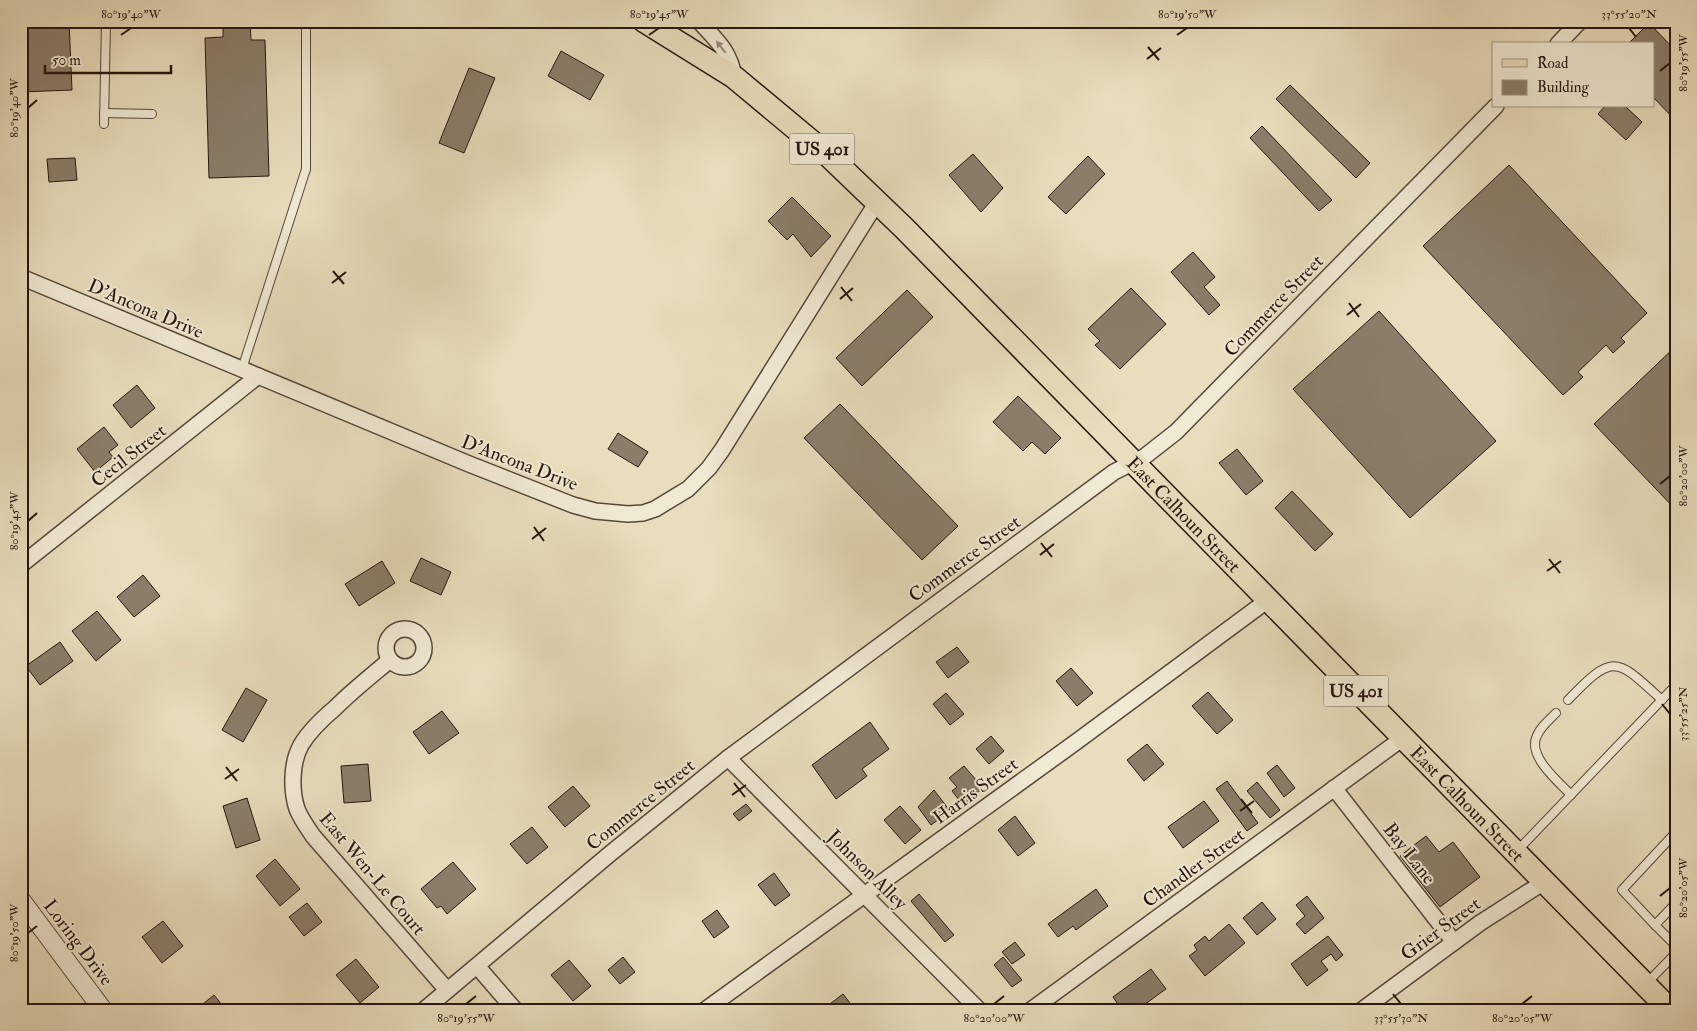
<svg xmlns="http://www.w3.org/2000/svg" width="1697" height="1031" viewBox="0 0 1697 1031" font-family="'IM FELL Double Pica',serif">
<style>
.building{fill:#8a7e6a;stroke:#251711}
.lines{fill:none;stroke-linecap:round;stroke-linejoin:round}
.service-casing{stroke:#56483c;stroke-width:10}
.minor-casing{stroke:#56483c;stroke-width:18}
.tertiary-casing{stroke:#56483c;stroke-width:20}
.primary-casing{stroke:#251711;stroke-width:25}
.service{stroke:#f0e9d3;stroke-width:8}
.minor{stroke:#f0e9d3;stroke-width:15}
.tertiary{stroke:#f0e9d3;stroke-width:18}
.primary{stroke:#e8ddbc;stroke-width:22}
.oneway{fill:#958a7c}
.ticks{fill:none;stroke:#251711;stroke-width:2}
.labels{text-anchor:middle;stroke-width:4;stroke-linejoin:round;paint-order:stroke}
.shield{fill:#f0e9d3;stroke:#62564b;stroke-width:1}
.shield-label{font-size:18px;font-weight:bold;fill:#251711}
.street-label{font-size:19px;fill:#251711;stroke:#f0e9d3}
.neatline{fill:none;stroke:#251711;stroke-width:2}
.ticks-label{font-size:12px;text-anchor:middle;fill:#251711}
</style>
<rect width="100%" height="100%" fill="#e8ddbc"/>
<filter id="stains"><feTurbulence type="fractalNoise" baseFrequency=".004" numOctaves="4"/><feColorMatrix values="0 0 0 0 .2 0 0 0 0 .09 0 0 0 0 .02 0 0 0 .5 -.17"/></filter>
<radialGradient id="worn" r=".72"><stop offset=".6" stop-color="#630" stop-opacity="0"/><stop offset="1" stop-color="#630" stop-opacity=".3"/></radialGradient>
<g class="building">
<polygon points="21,21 69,21 72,90 21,92"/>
<polygon points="223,21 250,21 251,40 265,40 269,176 209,178 205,38 223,37"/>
<polygon points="1649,23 1676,51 1676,121 1653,97 1653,44 1628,44"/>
<polygon points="561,51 604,75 590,100 548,76"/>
<polygon points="469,68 495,78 464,153 439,143"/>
<polygon points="1290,85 1370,163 1356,178 1276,99"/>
<polygon points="1605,106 1625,106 1642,122 1626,140 1598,114"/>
<polygon points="1262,126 1332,200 1319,211 1250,138"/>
<polygon points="973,154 1003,188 981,212 949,175"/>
<polygon points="1088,156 1105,174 1066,214 1048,197"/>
<polygon points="75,158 77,180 49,182 47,159"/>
<polygon points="1509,165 1647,313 1621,338 1625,342 1613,353 1606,345 1578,372 1583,377 1563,395 1423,246"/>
<polygon points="792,197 831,236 811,257 793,234 787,240 768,221"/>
<polygon points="1193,252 1215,277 1204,287 1220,305 1209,315 1171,272"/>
<polygon points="1131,288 1166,324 1120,369 1095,345 1100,341 1088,329"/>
<polygon points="907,290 933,317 862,386 836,358"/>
<polygon points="1379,311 1496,441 1410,518 1293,389"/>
<polygon points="1676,346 1676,509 1675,509 1594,424"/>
<polygon points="137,385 155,408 131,428 113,405"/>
<polygon points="1018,396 1061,438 1045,454 1032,442 1023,451 993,422"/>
<polygon points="840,404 958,526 922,560 804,438"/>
<polygon points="104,427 118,445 109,452 113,457 95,472 77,449"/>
<polygon points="618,433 648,452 638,467 608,449"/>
<polygon points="1237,449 1263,481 1246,495 1219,463"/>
<polygon points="1292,491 1333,534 1315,551 1275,508"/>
<polygon points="421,558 451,572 441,595 410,581"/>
<polygon points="382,561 395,583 359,606 345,584"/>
<polygon points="143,575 160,596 134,617 117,597"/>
<polygon points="97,611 121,640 96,661 72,631"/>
<polygon points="60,642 73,661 40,685 26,666"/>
<polygon points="957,647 969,662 948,678 936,662"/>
<polygon points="1071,668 1093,693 1077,706 1056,681"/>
<polygon points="246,688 267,700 243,742 222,730"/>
<polygon points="1208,692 1233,720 1217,734 1192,706"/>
<polygon points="946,693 964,714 950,725 933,704"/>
<polygon points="442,711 459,733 429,754 413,732"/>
<polygon points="870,722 889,749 862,769 867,776 836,799 812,765"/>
<polygon points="991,736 1004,751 989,764 976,749"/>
<polygon points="1147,744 1164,764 1144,781 1127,760"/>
<polygon points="368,764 371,801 344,803 341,766"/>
<polygon points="1277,765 1295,788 1284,797 1267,773"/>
<polygon points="964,766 983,788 963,805 952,791 957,787 949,778"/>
<polygon points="1227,781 1258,823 1247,831 1216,789"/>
<polygon points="1257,782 1280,810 1270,818 1247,791"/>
<polygon points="573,786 590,806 565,827 548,807"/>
<polygon points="934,790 950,811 931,825 918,807"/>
<polygon points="247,798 260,840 236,848 223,806"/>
<polygon points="1204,801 1219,821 1183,848 1168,827"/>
<polygon points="746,804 752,811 739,821 733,814"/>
<polygon points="900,806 921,830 905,844 884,820"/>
<polygon points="1015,816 1035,843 1018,856 998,830"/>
<polygon points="532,827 548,847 527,864 510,844"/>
<polygon points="1426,836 1439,852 1453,842 1480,877 1440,907 1400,856"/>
<polygon points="275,859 300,889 280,906 256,876"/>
<polygon points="453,862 476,889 447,914 441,906 437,908 421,889"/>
<polygon points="774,873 790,895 775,906 758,885"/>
<polygon points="1096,889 1108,906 1076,930 1073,926 1058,937 1048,924"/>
<polygon points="919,894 954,935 945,942 911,901"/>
<polygon points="1307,896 1324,918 1305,934 1296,924 1305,916 1296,905"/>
<polygon points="1262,902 1276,919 1257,935 1243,918"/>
<polygon points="307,903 322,922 304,936 289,917"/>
<polygon points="717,910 729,927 714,938 702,921"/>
<polygon points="163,921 183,946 162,963 142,937"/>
<polygon points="1229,924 1245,943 1205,976 1189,956 1197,950 1194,945 1205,936 1209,941"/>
<polygon points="1328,936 1343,955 1336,961 1331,954 1321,961 1328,970 1307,986 1291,964"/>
<polygon points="1015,942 1025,955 1012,964 1002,952"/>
<polygon points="623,957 635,972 620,984 608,970"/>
<polygon points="1003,957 1022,980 1012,987 994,965"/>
<polygon points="356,959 379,987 360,1003 336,975"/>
<polygon points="569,960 591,986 573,1001 551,975"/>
<polygon points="1151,969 1166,989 1137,1010 1122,1010 1113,997"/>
<polygon points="843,994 850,1003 840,1010 822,1010"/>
<polygon points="214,995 226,1010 200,1010 198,1008"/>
<polygon points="21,997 32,1010 21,1010"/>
<polygon points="1241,1003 1245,1010 1232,1010"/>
</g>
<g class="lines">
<g class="service-casing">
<g id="service">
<polyline points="104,113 152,114"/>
<polyline points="104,124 106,21"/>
<polyline points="242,369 306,169 306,21"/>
<path d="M1568,700c46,-48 48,-42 94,0"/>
<path d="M1556,713c-7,7 -17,15 -20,25 -7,20 23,44 35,57"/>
<polyline points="1517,851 1676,685"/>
<polyline points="1676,903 1655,925 1676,946"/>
<polyline points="1655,925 1622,890 1676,832"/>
<polyline points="1646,984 1676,953"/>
</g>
</g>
<g class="minor-casing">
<g id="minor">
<path d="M699,21c17,19 31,30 35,56"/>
<polyline points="1558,44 1580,21"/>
<polyline points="21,277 469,464 573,505 595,511 628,514 643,513 655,509 688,489 709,468 722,450 877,202"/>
<polyline points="21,565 258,376"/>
<circle cx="405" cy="648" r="19"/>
<path d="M390,660c-19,16 -38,31 -55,48 -13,11 -25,22 -34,37 -10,18 -10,46 -4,64 4,10 10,18 16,27l134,154"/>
<polyline points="728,758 979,1010"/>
<polyline points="1334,788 1454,942"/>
<polyline points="477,966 515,1010"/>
<polyline points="424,1010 611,853 728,758 1114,472 1144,457 1176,432 1496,106"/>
<polyline points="705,1010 1076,742 1268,600"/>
<polyline points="1031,1010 1403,738"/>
<polyline points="1362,1010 1480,923 1544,882"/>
</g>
</g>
<g class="tertiary-casing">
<polyline id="tertiary" points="21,900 103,1010"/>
</g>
<g class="primary-casing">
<g id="primary">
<path id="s1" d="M644,21l90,56 96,80 74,71 766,782"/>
</g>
</g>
<use href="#service" class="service"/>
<use href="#minor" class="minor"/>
<use href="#tertiary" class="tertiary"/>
<use href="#primary" class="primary"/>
</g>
<defs><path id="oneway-solid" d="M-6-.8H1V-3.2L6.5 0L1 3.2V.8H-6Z" transform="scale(1.25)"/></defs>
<use class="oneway" href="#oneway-solid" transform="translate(721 47) rotate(-128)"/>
<path class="ticks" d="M1629,28l7,9M121,35l10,-7M649,35l10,-7M1177,35l10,-7M1148,47l11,13M1147,59l14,-11M1660,71l10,-8M28,108l9,-8M333,271l11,13M332,283l14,-11M841,287l11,14M840,299l13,-11M1349,303l10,14M1347,315l14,-11M1660,484l10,-8M28,521l9,-8M534,527l10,14M532,539l14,-11M1041,543l11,14M1040,555l14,-11M1549,559l11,14M1547,571l14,-10M1662,704l8,10M226,767l11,14M225,779l14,-10M734,783l11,14M732,795l14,-10M1241,799l11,14M1240,811l14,-10M1660,896l10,-8M28,933l9,-7M1393,994l8,10M466,1004l10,-8M994,1004l10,-8M1522,1004l10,-8"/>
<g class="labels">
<g class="shield">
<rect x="789.5" y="133.5" width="65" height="31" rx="4"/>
<rect x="1323.5" y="675.5" width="65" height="31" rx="4"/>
</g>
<g class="shield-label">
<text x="822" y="155">US 401</text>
<text x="1356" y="697">US 401</text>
</g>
<g class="street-label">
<text transform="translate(1273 305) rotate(-46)" y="7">Commerce Street</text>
<text transform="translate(146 308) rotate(23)" y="7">D'Ancona Drive</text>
<text transform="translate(128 455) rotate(-38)" y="7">Cecil Street</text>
<text transform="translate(520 462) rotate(21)" y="7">D'Ancona Drive</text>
<text dy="7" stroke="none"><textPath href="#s1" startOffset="734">East Calhoun Street</textPath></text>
<text transform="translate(964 558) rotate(-36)" y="7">Commerce Street</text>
<text transform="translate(975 790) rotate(-36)" y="7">Harris Street</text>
<text dy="7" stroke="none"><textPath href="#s1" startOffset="1139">East Calhoun Street</textPath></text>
<text transform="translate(640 804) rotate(-39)" y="7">Commerce Street</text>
<text transform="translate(1410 853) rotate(52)" y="7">Bay Lane</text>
<text transform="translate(1193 867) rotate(-36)" y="7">Chandler Street</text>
<text transform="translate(868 869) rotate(45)" y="7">Johnson Alley</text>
<text transform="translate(373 873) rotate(50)" y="7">East Wen-Le Court</text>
<text transform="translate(1440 928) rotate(-36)" y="7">Grier Street</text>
<text transform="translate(79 942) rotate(53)" y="7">Loring Drive</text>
</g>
</g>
<rect width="1697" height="1031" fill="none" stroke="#e8ddbc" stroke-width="55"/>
<rect x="1492" y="42" width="162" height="65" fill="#f0e9d3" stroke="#9f9585"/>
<rect x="1502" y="59" width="25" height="8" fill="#e8ddbc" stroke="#9f9585"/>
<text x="1537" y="68" font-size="15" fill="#251711">Road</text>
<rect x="1502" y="80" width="25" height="15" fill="#8a7e6a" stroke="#9f9585"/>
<text x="1537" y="92" font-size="15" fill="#251711">Building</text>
<path d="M45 65v8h126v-8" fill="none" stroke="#251711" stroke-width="2.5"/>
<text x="52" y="65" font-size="15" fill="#251711" stroke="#f0e9d3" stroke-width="4" paint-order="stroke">50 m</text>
<rect x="28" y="28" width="1642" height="976" class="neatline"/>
<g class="ticks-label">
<text x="131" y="18">80°19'40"W</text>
<text x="659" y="18">80°19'45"W</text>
<text x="1187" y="18">80°19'50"W</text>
<text x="1629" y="18">33°55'20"N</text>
<text transform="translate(1683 63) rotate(-90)" y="4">80°19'55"W</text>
<text transform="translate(14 108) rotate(-90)" y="4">80°19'40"W</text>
<text transform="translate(1683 476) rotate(-90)" y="4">80°20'00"W</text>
<text transform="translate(14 521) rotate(-90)" y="4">80°19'45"W</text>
<text transform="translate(1683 714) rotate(-90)" y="4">33°55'25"N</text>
<text transform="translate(1683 888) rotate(-90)" y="4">80°20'05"W</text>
<text transform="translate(14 933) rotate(-90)" y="4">80°19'50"W</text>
<text x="466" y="1022">80°19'55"W</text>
<text x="994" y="1022">80°20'00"W</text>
<text x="1401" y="1022">33°55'30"N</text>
<text x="1522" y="1022">80°20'05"W</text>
</g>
<rect width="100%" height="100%" filter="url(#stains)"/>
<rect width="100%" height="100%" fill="url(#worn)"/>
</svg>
